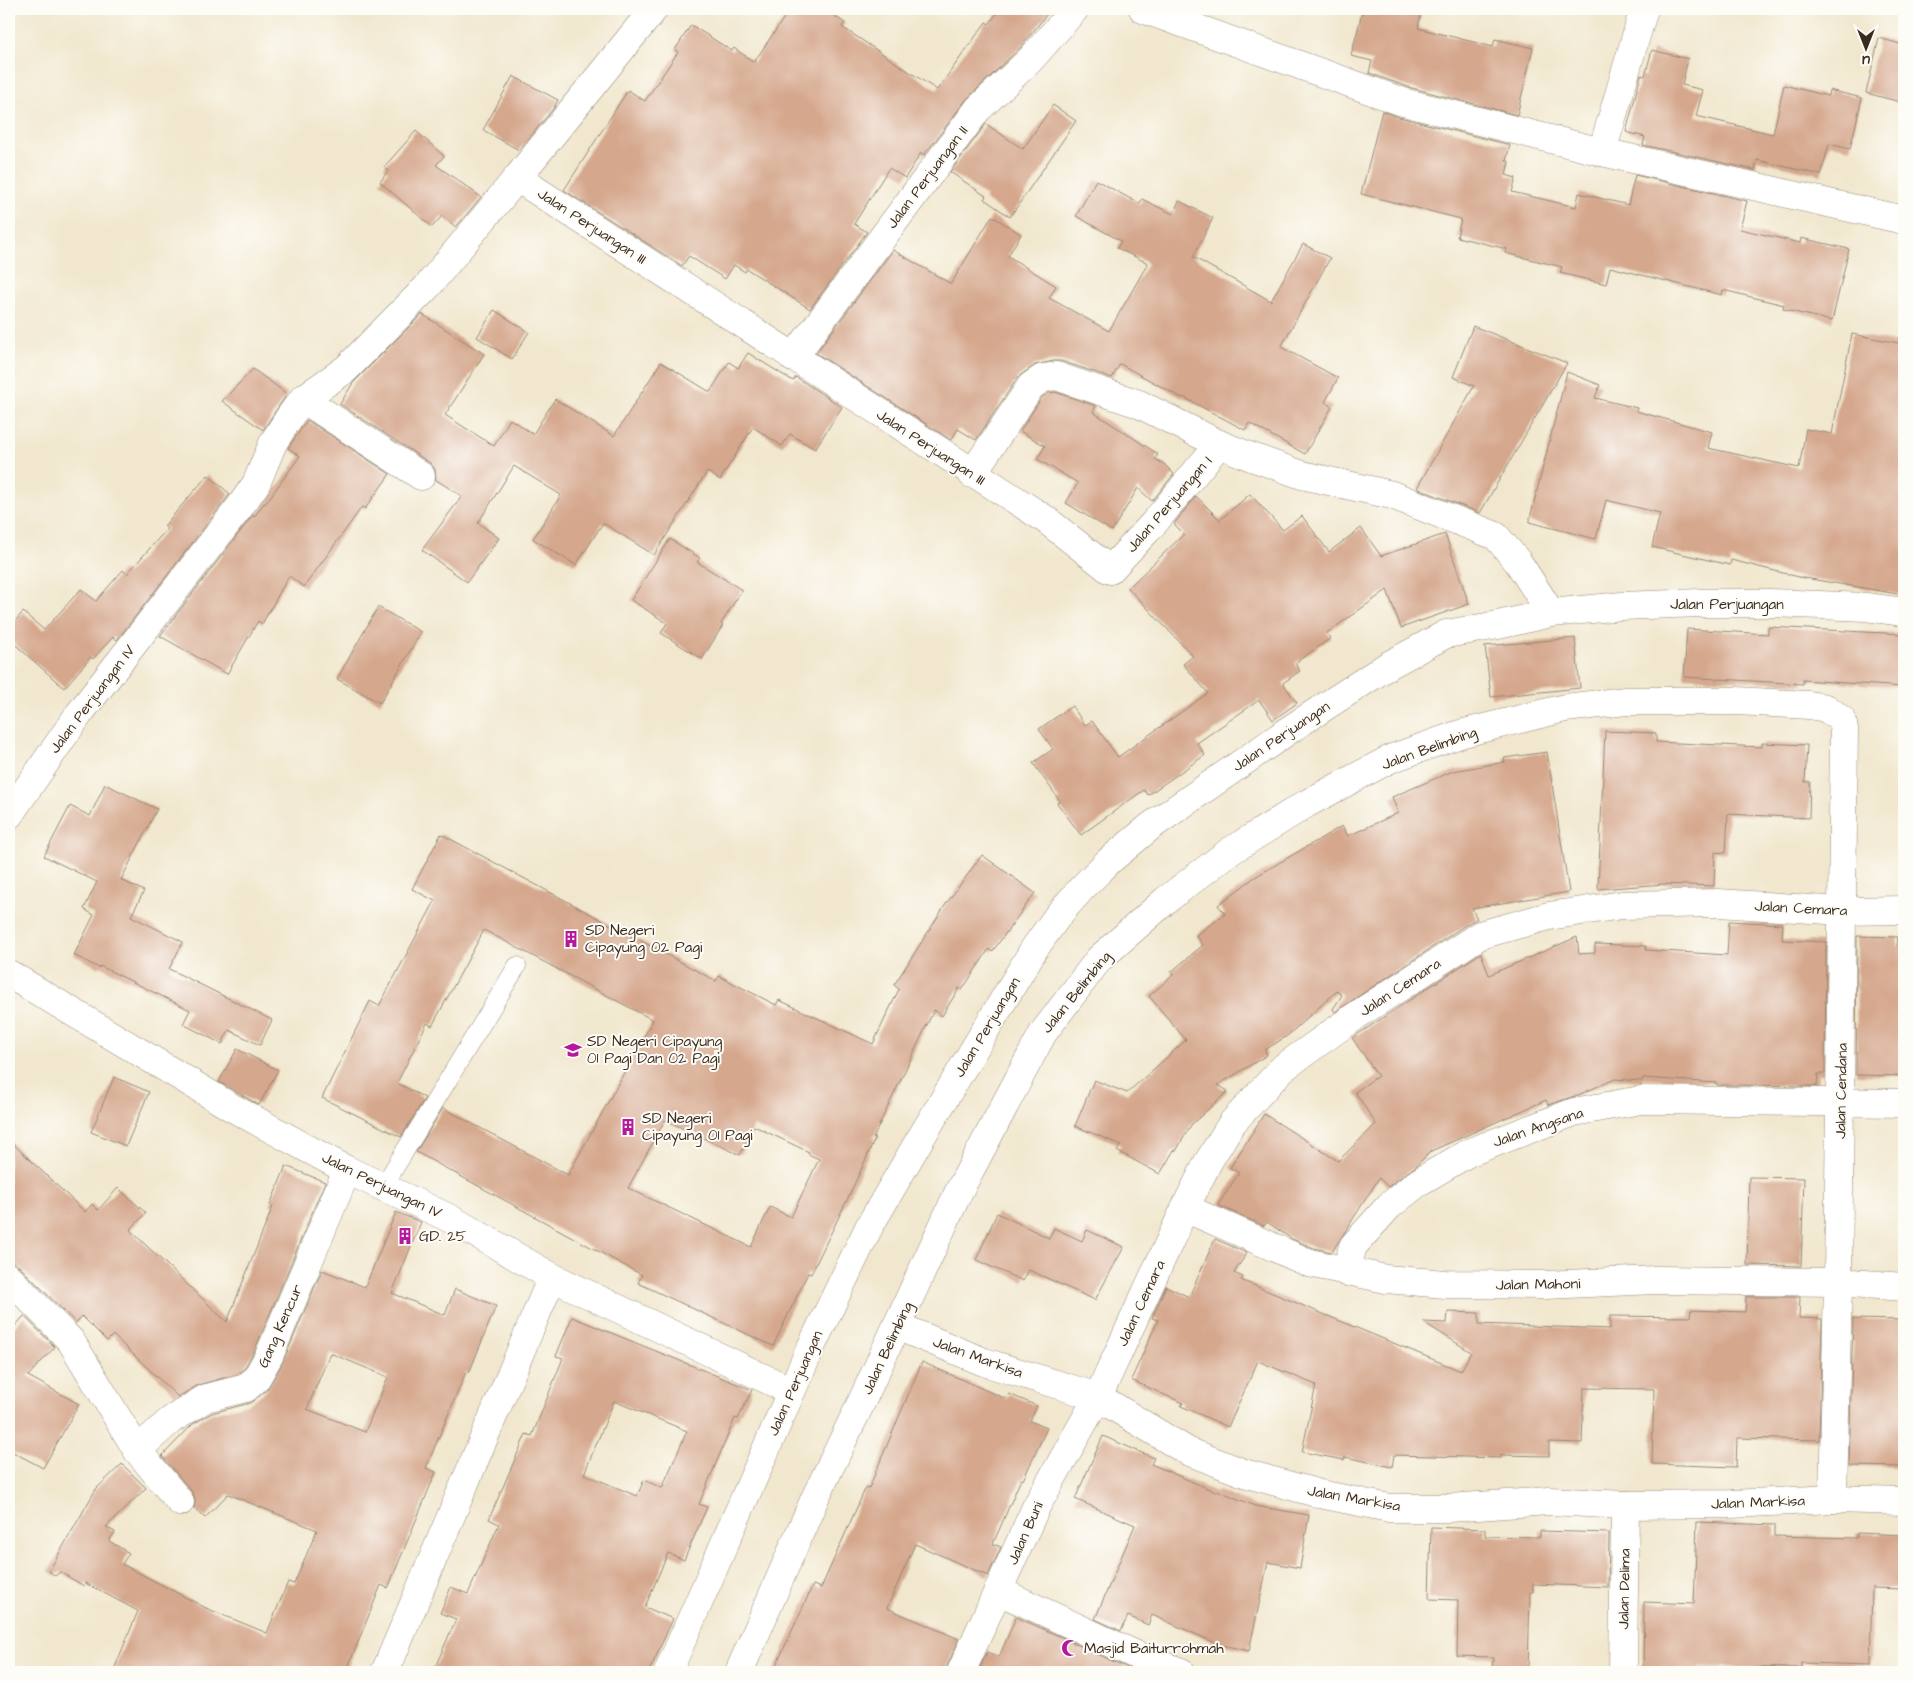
<svg xmlns="http://www.w3.org/2000/svg" width="1913" height="1681" viewBox="0 0 1913 1681" font-family="'Architects Daughter',sans-serif">
<style>
.building{fill:#d5a78d;fill-rule:evenodd}
.lines{fill:none;stroke-linecap:round;stroke-linejoin:round}
.lane-casing{stroke:#968876;stroke-width:19}
.street-casing{stroke:#968876;stroke-width:29}
.lane{stroke:#fff;stroke-width:18}
.street{stroke:#fff;stroke-width:28}
.labels{text-anchor:middle;stroke-width:4;stroke-linejoin:round;paint-order:stroke}
.street-label{font-size:15px;fill:#3b2a1e;stroke:#fdfcf7}
.poi-label{font-size:15px;fill:#3b2a1e;stroke:#fdfcf7;text-anchor:start}
</style>
<rect width="100%" height="100%" fill="#fdfcf7"/>
<filter id="ink" filterUnits="userSpaceOnUse"><feTurbulence type="fractalNoise" baseFrequency=".02" numOctaves="2"/><feDisplacementMap in="SourceGraphic" scale="10" xChannelSelector="R" yChannelSelector="G"/><feConvolveMatrix kernelMatrix="1 2 1 2 8 2 1 2 1" color-interpolation-filters="sRGB"/></filter>
<filter id="wash" filterUnits="userSpaceOnUse"><feTurbulence type="fractalNoise" baseFrequency=".0096" numOctaves="4" result="noise"/><feDisplacementMap in="SourceGraphic" scale="20" xChannelSelector="R" yChannelSelector="G"/><feGaussianBlur stdDeviation="1.12" result="paint"/><feColorMatrix in="noise" values="0 0 0 0 0 0 0 0 0 0 0 0 0 0 0 0 0 1.4 0 .05"/><feComposite in="paint" operator="in"/></filter>
<g filter="url(#wash)">
<rect width="100%" height="100%" fill="#f1e7ce"/>
<g id="blocks">
<g class="building">
<polygon points="790,9 824,9 845,23 842,27 937,90 986,22 989,24 1000,9 1051,9 1020,48 966,100 924,155 921,153 905,178 889,168 854,224 867,232 810,309 747,269 745,272 734,265 725,279 689,256 682,266 564,190 628,90 645,101 678,52 675,50 691,25 732,51 734,48 754,62"/>
<polygon points="1363,9 1422,9 1418,28 1493,47 1495,39 1533,48 1517,115 1408,87 1369,73 1372,61 1351,56"/>
<polygon points="1879,38 1904,45 1904,103 1866,93"/>
<polygon points="1652,50 1688,59 1682,85 1703,90 1696,116 1773,134 1784,85 1828,96 1829,90 1862,98 1850,149 1829,144 1821,175 1757,160 1755,170 1643,145 1645,137 1626,132 1641,75 1645,76"/>
<polygon points="513,76 558,100 553,109 519,150 483,130"/>
<polygon points="1053,105 1076,121 1010,217 984,199 986,196 950,172 986,124 1023,149"/>
<polygon points="1382,111 1399,117 1510,145 1506,161 1509,161 1506,175 1516,178 1512,192 1576,207 1579,193 1628,205 1635,175 1747,201 1740,229 1800,243 1801,238 1849,249 1832,321 1783,309 1784,305 1723,290 1722,295 1610,267 1606,284 1560,273 1562,267 1505,253 1507,249 1457,237 1461,219 1361,194"/>
<polygon points="416,131 444,156 436,165 481,197 456,227 442,216 432,227 380,182 388,171 384,167"/>
<polygon points="1096,180 1140,204 1142,199 1173,214 1179,201 1213,218 1193,257 1271,301 1303,244 1330,258 1281,347 1338,378 1325,402 1332,407 1305,454 1249,423 1245,430 1183,397 1182,398 1120,364 1112,378 1061,361 1054,361 1035,365 1018,377 976,440 958,429 951,440 816,353 893,250 951,284 992,216 1021,234 1008,256 1056,286 1049,298 1109,331 1148,263 1117,248 1121,241 1076,216"/>
<polygon points="494,310 529,332 512,359 477,337"/>
<polygon points="422,314 484,354 445,415 494,446 510,419 533,434 555,399 614,436 661,362 710,392 729,362 738,368 748,353 793,381 796,377 842,407 815,449 790,434 782,446 753,427 720,480 707,472 654,555 603,523 576,565 533,539 561,495 514,466 478,523 499,538 467,582 422,550 462,496 436,480 435,469 430,463 340,404 353,383"/>
<polygon points="1473,326 1567,363 1480,513 1417,488 1474,386 1453,377"/>
<polygon points="1852,334 1904,344 1904,595 1799,577 1731,560 1730,565 1652,547 1660,513 1606,500 1596,539 1529,522 1567,372 1600,385 1595,398 1637,408 1636,411 1712,432 1708,448 1799,468 1806,429 1832,434"/>
<polygon points="253,369 287,394 263,430 222,401"/>
<polygon points="1055,392 1096,406 1093,412 1158,454 1155,459 1164,464 1174,474 1152,501 1138,488 1112,531 1066,503 1078,483 1037,459 1045,446 1020,431 1042,397 1049,393"/>
<polygon points="307,420 390,474 365,509 362,507 304,587 289,576 262,624 258,621 227,674 160,636 253,515 254,517 264,503 265,504 300,456 288,448"/>
<polygon points="208,475 230,494 117,640 113,637 93,659 91,657 64,688 9,639 9,628 23,612 44,630 81,589 96,601 123,570 127,574 167,529 164,526"/>
<polygon points="1250,494 1283,530 1302,516 1329,552 1361,528 1381,556 1445,534 1469,604 1401,628 1387,590 1327,633 1331,638 1295,663 1300,671 1283,683 1297,703 1273,720 1259,700 1197,743 1205,755 1148,795 1144,790 1081,835 1057,803 1060,801 1033,763 1053,749 1039,729 1072,706 1085,725 1092,721 1118,757 1208,693 1183,664 1193,656 1128,588 1184,534 1174,524 1196,496 1220,520"/>
<polygon points="670,539 700,558 697,562 742,590 721,624 723,625 702,659 661,633 667,623 631,600"/>
<polygon points="378,607 421,632 380,703 337,679"/>
<polygon points="1768,627 1904,634 1904,687 1803,680 1803,684 1684,677 1687,629 1768,634"/>
<polygon points="1575,638 1580,688 1491,697 1485,646"/>
<polygon points="1605,731 1656,733 1656,742 1762,747 1762,743 1807,745 1805,782 1810,782 1809,818 1728,814 1726,853 1715,852 1714,886 1664,884 1598,889"/>
<polygon points="1547,752 1569,892 1472,908 1477,919 1470,922 1335,1012 1333,1009 1342,995 1337,991 1287,1036 1265,1050 1267,1055 1218,1085 1228,1091 1191,1125 1176,1151 1174,1150 1160,1174 1117,1151 1121,1145 1075,1126 1094,1080 1127,1093 1186,1040 1149,996 1173,975 1171,972 1203,945 1196,935 1225,914 1218,905 1255,877 1342,826 1348,836 1398,813 1392,797 1453,771 1505,762 1504,758"/>
<polygon points="105,784 157,809 121,880 144,891 131,916 183,942 169,969 272,1020 260,1045 229,1030 222,1044 183,1024 190,1010 100,966 99,968 74,955 94,915 84,909 97,882 44,856 70,806 90,816"/>
<path d="M441,834l275,147 3,-5 57,29 3,-5 94,44 26,-55 -5,-4 52,-81 36,-49 53,38 -43,59 -3,-3 -27,41 -3,-2 -17,28 -8,-6 -61,128 2,1 -26,57 -38,78 -3,-1 -35,73 -135,-63 4,-8 -226,-123 27,-44 125,67 85,-155 -169,-90 -52,96 -5,-3 -30,60 28,15 -24,39 -79,-39 48,-97 9,5 56,-105 -23,-12zM665,1120l75,35 14,-29 55,26 -1,2 11,5 -28,58 -21,-10 -19,40 -123,-59z"/>
<polygon points="1729,921 1783,924 1782,940 1826,942 1825,1074 1818,1074 1817,1086 1721,1085 1717,1085 1717,1083 1643,1078 1642,1081 1615,1079 1578,1095 1548,1105 1546,1100 1431,1151 1417,1165 1388,1187 1379,1178 1332,1252 1314,1248 1292,1239 1267,1222 1264,1226 1218,1205 1239,1173 1230,1168 1264,1114 1338,1161 1376,1124 1355,1092 1378,1076 1352,1038 1481,953 1489,975 1577,937 1579,954 1595,953 1595,944 1646,946 1646,950 1727,955"/>
<polygon points="1857,936 1898,937 1897,946 1904,946 1904,1076 1856,1075"/>
<polygon points="237,1049 278,1070 259,1105 219,1082"/>
<polygon points="114,1077 149,1092 126,1146 91,1132"/>
<polygon points="9,1140 85,1212 92,1204 98,1210 118,1188 146,1213 130,1230 227,1322 273,1206 270,1205 286,1166 325,1182 255,1349 244,1369 238,1374 198,1385 178,1397 113,1335 107,1341 82,1316 76,1323 20,1267 9,1259"/>
<polygon points="1749,1177 1804,1178 1801,1266 1747,1265"/>
<path d="M396,1212l25,10 -29,71 53,22 10,-26 41,17 -27,67 -3,-1 -40,96 10,4 -48,116 -7,-3 -35,87h-233l25,-61 -53,-28 -1,3 -24,-14 -5,4 -6,-5 47,-82 26,-25 24,24 -40,39 9,5 -6,9 20,12 -7,11 84,44 61,25 21,-51 6,2 23,-54 -89,-36 -23,24 -11,-10 1,-8 -3,-8 -30,-36 31,-32 19,-11 38,-10 17,-13 16,-28 39,-92 43,17zM330,1353l58,24 -23,55 -58,-23z"/>
<polygon points="997,1213 1049,1238 1054,1228 1082,1241 1087,1230 1124,1247 1095,1300 1029,1270 1023,1281 976,1260"/>
<polygon points="1215,1239 1247,1253 1234,1273 1243,1277 1241,1280 1461,1371 1471,1352 1423,1322 1447,1323 1448,1312 1479,1313 1479,1324 1610,1329 1610,1316 1690,1317 1691,1310 1745,1312 1746,1297 1800,1297 1799,1318 1822,1319 1819,1440 1737,1438 1736,1467 1652,1464 1654,1389 1584,1388 1582,1443 1549,1442 1549,1456 1501,1455 1501,1458 1394,1455 1392,1467 1345,1457 1344,1460 1302,1452 1316,1385 1258,1361 1228,1427 1181,1406 1183,1403 1131,1380 1158,1320 1152,1318 1166,1286 1189,1297"/>
<polygon points="24,1316 55,1347 28,1376 79,1404 43,1468 9,1450 9,1333"/>
<path d="M572,1317l180,73 -14,29 -3,-1 -36,86 8,3 -23,53 -16,-7 -23,54 28,12 -24,53h-216l23,-53 -16,-6 11,-26 17,7 31,-70 -10,-5 37,-85 6,2 31,-78 -7,-2zM614,1401l73,30 -25,57 -18,-8 -7,16 -53,-22z"/>
<polygon points="1853,1319 1904,1320 1904,1467 1849,1466"/>
<polygon points="922,1362 1006,1399 1009,1394 1037,1406 1030,1421 1047,1428 1023,1480 1021,1479 993,1544 1001,1547 988,1576 915,1544 887,1608 959,1639 947,1666 946,1672 773,1672 813,1585 821,1588 866,1487 869,1488"/>
<polygon points="1103,1436 1154,1458 1151,1464 1216,1492 1217,1490 1255,1506 1309,1515 1300,1568 1268,1562 1249,1651 1218,1644 1152,1615 1148,1625 1128,1616 1121,1631 1095,1619 1135,1525 1075,1499"/>
<polygon points="1697,1522 1774,1525 1774,1536 1857,1538 1857,1533 1904,1535 1904,1589 1872,1588 1870,1665 1802,1663 1802,1668 1699,1667 1699,1672 1643,1672 1644,1602 1694,1604"/>
<polygon points="1431,1527 1485,1529 1485,1536 1540,1537 1540,1531 1609,1533 1608,1587 1533,1584 1533,1592 1530,1592 1528,1672 1492,1672 1493,1657 1457,1656 1458,1600 1429,1599"/>
<polygon points="1016,1617 1061,1637 1136,1672 978,1672 987,1652 999,1657"/>
</g>
</g>
</g>
<g filter="url(#ink)">
<use href="#blocks" fill-opacity="0" stroke="#968876" stroke-width="1"/>
<g class="lines">
<g class="lane-casing">
<polyline id="lane" points="383,1187 517,966"/>
</g>
<g class="street-casing">
<g id="street">
<polyline points="1143,9 1403,102 1602,152 1904,220"/>
<polyline points="1602,152 1644,9"/>
<polyline points="517,178 654,9"/>
<polyline points="793,358 978,109 1031,59 1075,9"/>
<polyline points="303,399 421,476"/>
<polyline points="972,474 1031,386 1043,378 1056,376 1139,404 1219,444 1249,456 1302,475 1392,495 1496,536 1518,562 1551,613"/>
<polyline points="9,815 79,714 239,508 256,484 273,443 290,416 303,399 346,369 427,287 517,178 1045,519 1110,570 1154,523 1219,444"/>
<polyline points="9,974 231,1107 347,1170 449,1218 552,1277 791,1391"/>
<polyline points="1185,1208 1309,1263 1386,1279 1445,1284 1545,1285 1656,1280 1838,1282 1904,1287"/>
<polyline points="1346,1272 1353,1246 1389,1206 1419,1182 1468,1153 1574,1112 1641,1100 1904,1103"/>
<polyline points="9,1278 71,1341 137,1450 180,1502"/>
<polyline points="897,1326 984,1362 1098,1397 1187,1451 1244,1473 1320,1494 1389,1508 1449,1508 1549,1501 1625,1505 1731,1504 1833,1499 1904,1501"/>
<polyline points="137,1450 171,1420 206,1398 246,1388 256,1379 269,1356 347,1170"/>
<polyline points="999,1591 1149,1661 1181,1672"/>
<polyline points="385,1672 552,1277"/>
<polyline points="668,1672 811,1347 869,1227 916,1146 1034,949 1059,914 1082,888 1109,861 1151,826 1295,726 1389,665 1446,634 1498,625 1551,613 1622,606 1700,603 1770,603 1866,607 1904,612"/>
<polyline points="739,1672 815,1498 861,1403 958,1193 1043,1033 1099,959 1166,900 1229,852 1306,804 1390,759 1460,734 1565,708 1626,701 1737,701 1809,705 1826,708 1842,720 1844,729 1838,1282 1833,1499"/>
<polyline points="961,1672 1036,1507 1098,1397 1185,1208 1208,1162 1232,1123 1283,1068 1357,1015 1480,935 1549,916 1622,905 1718,903 1843,911 1904,910"/>
<polyline points="1623,1672 1625,1505"/>
</g>
</g>
<use href="#lane" class="lane"/>
<use href="#street" class="street"/>
</g>
</g>
<defs>
<g id="building-bare" transform="scale(1.35)"><path d="M-4-6H4V6H1V3H-1V6H-4ZM-2.5-4.3h1.7v1.8h-1.7ZM.8-4.3h1.7v1.8H.8ZM-2.5-1h1.7V.8h-1.7ZM.8-1h1.7V.8H.8Z" fill="#b5179e" stroke="#fdfcf7" stroke-width="2.5" paint-order="stroke"/></g>
<g id="school-bare" transform="scale(1.35)"><path d="M0-5L7-2L0 1L-7-2ZM-4 1L0 2.5L4 1V4Q0 6-4 4Z" fill="#b5179e" stroke="#fdfcf7" stroke-width="2.5" paint-order="stroke"/></g>
<g id="mosque-bare" transform="scale(1.35)"><path d="M3.5-4.9A6 6 0 1 0 3.5 4.9A5 5 0 1 1 3.5-4.9Z" fill="#b5179e" stroke="#fdfcf7" stroke-width="2.5" paint-order="stroke"/></g>
</defs>
<g fill-rule="evenodd">
<use href="#building-bare" x="571" y="939"/>
<use href="#school-bare" x="573" y="1050"/>
<use href="#building-bare" x="628" y="1127"/>
<use href="#building-bare" x="405" y="1236"/>
<use href="#mosque-bare" x="1070" y="1648"/>
</g>
<g class="labels">
<g class="street-label">
<text transform="translate(927 177) rotate(-53)" y="5">Jalan Perjuangan II</text>
<text transform="translate(592 226) rotate(33)" y="5">Jalan Perjuangan III</text>
<text transform="translate(931 447) rotate(33)" y="5">Jalan Perjuangan III</text>
<text transform="translate(1169 504) rotate(-49)" y="5">Jalan Perjuangan I</text>
<text x="1727" y="609">Jalan Perjuangan</text>
<text transform="translate(92 699) rotate(-53)" y="5">Jalan Perjuangan IV</text>
<text transform="translate(1281 736) rotate(-34)" y="5">Jalan Perjuangan</text>
<text transform="translate(1429 748) rotate(-20)" y="5">Jalan Belimbing</text>
<text transform="translate(1801 908) rotate(3)" y="5">Jalan Cemara</text>
<text transform="translate(1400 987) rotate(-33)" y="5">Jalan Cemara</text>
<text transform="translate(1076 992) rotate(-51)" y="5">Jalan Belimbing</text>
<text transform="translate(987 1027) rotate(-59)" y="5">Jalan Perjuangan</text>
<text transform="translate(1841 1091) rotate(-89)" y="5">Jalan Cendana</text>
<text transform="translate(1538 1127) rotate(-19)" y="5">Jalan Angsana</text>
<text transform="translate(382 1185) rotate(26)" y="5">Jalan Perjuangan IV</text>
<text transform="translate(1538 1284) rotate(-1)" y="5">Jalan Mahoni</text>
<text transform="translate(1141 1303) rotate(-65)" y="5">Jalan Cemara</text>
<text transform="translate(280 1326) rotate(-66)" y="5">Gang Kencur</text>
<text transform="translate(887 1348) rotate(-65)" y="5">Jalan Belimbing</text>
<text transform="translate(978 1357) rotate(20)" y="5">Jalan Markisa</text>
<text transform="translate(795 1383) rotate(-66)" y="5">Jalan Perjuangan</text>
<text transform="translate(1354 1498) rotate(10)" y="5">Jalan Markisa</text>
<text transform="translate(1758 1502) rotate(-2)" y="5">Jalan Markisa</text>
<text transform="translate(1025 1533) rotate(-66)" y="5">Jalan Buni</text>
<text transform="translate(1624 1589) rotate(-89)" y="5">Jalan Delima</text>
</g>
<g class="poi-label">
<text x="585" y="935">SD Negeri<tspan x="585" dy="17">Cipayung 02 Pagi</tspan></text>
<text x="587" y="1046">SD Negeri Cipayung<tspan x="587" dy="17">01 Pagi Dan 02 Pagi</tspan></text>
<text x="642" y="1123">SD Negeri<tspan x="642" dy="17">Cipayung 01 Pagi</tspan></text>
<text x="419" y="1241">GD. 25</text>
<text x="1084" y="1653">Masjid Baiturrohmah</text>
</g>
</g>
<rect width="1913" height="1681" fill="none" stroke="#fdfcf7" stroke-width="30"/>
<g transform="translate(1866 48) rotate(180)" stroke="#fdfcf7" stroke-width="4" paint-order="stroke">
<path d="M0-4L9 19L0 12L-9 19Z" fill="#3b2a1e"/>
<text y="-8" font-size="14" font-weight="bold" text-anchor="middle" fill="#3b2a1e">U</text>
</g>
</svg>
